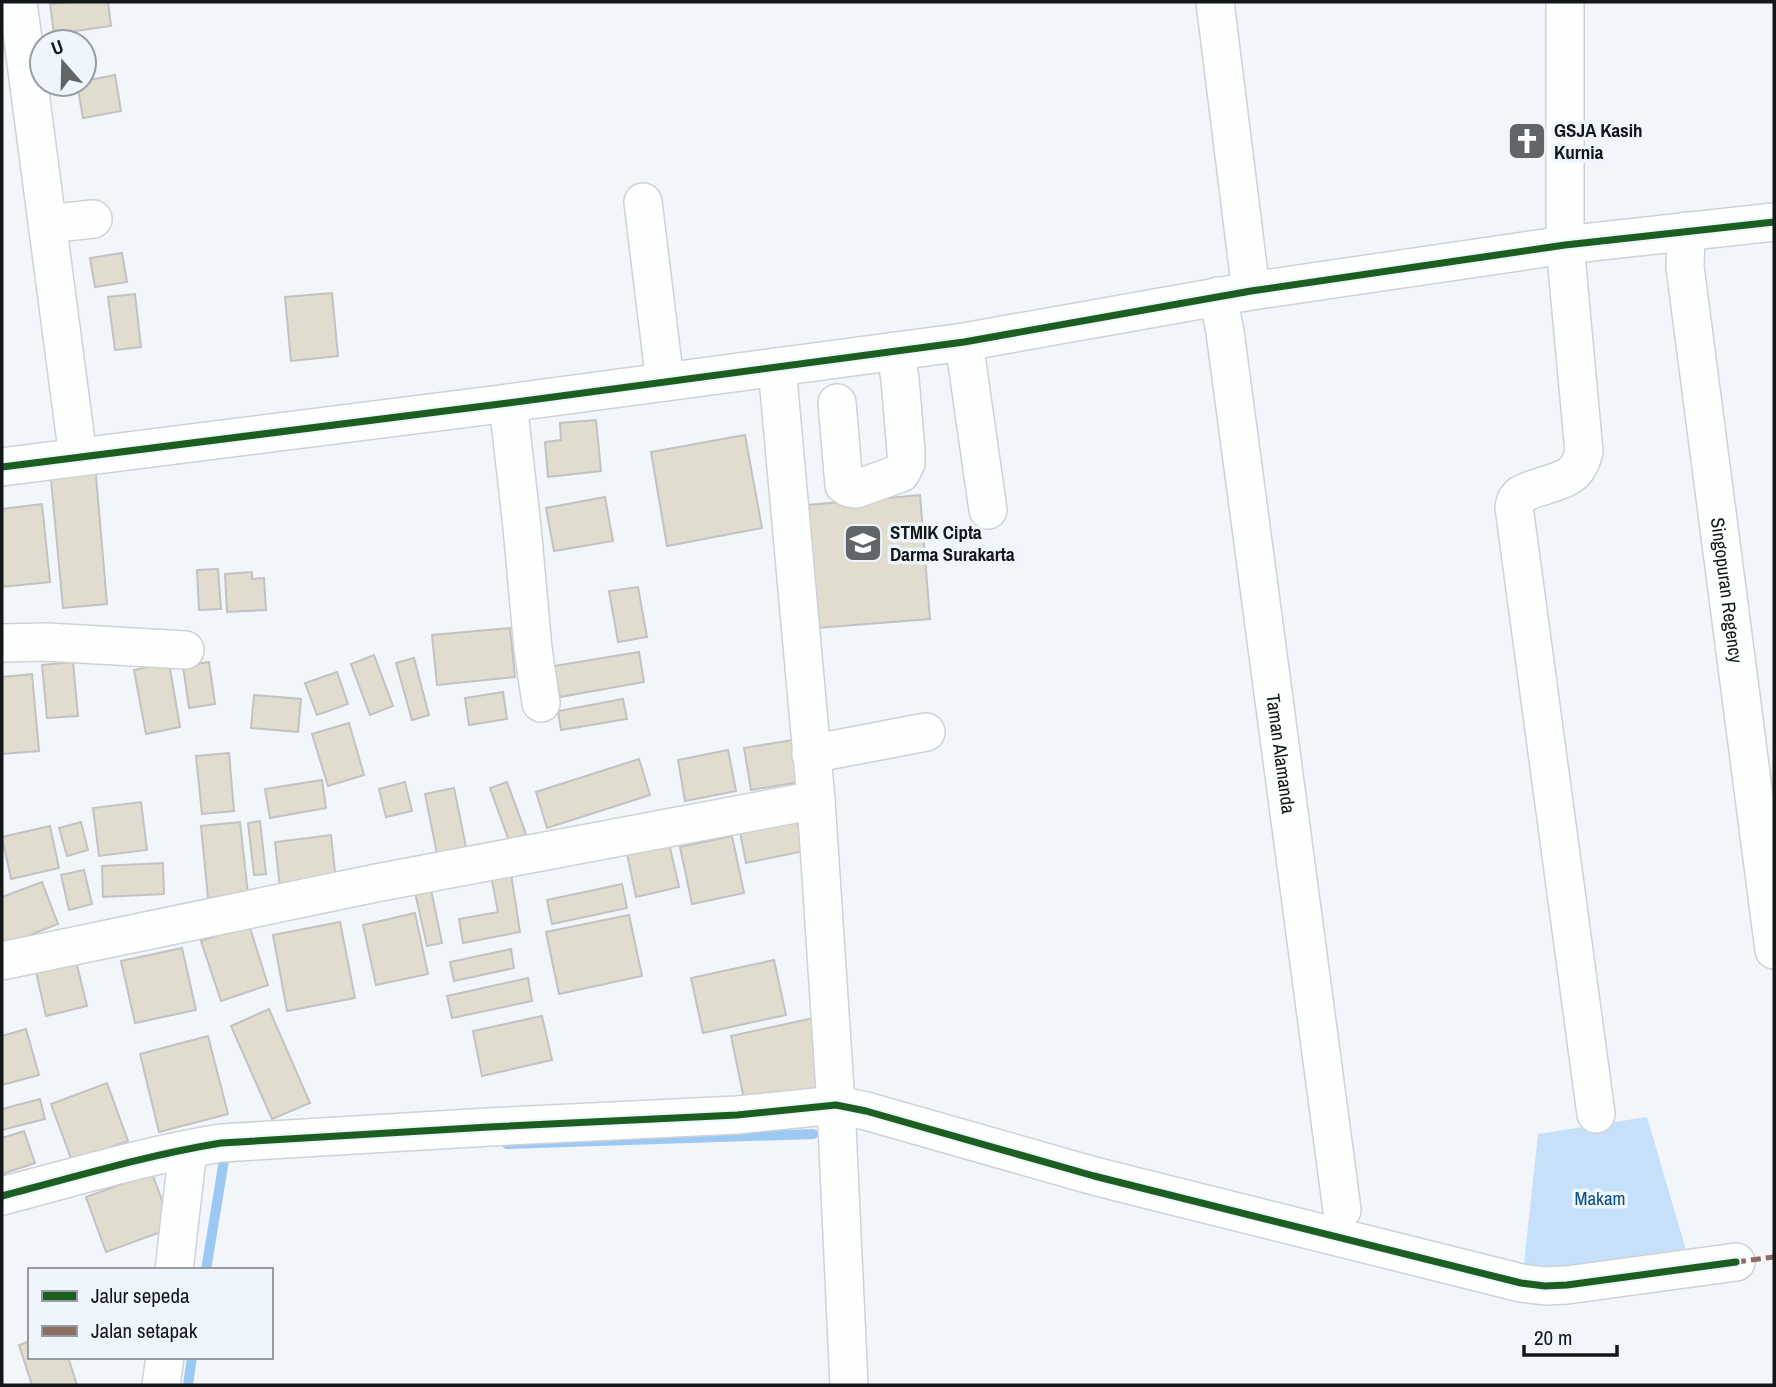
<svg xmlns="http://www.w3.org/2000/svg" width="1776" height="1387" viewBox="0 0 1776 1387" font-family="'Archivo Narrow',sans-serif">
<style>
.green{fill:#c7e0f9}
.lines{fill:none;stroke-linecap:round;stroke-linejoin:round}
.stream{stroke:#9cc8f4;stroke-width:10}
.building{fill:#e0ddcf;stroke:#c2c2c3;stroke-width:2}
.minor-casing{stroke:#cfd1d5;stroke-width:40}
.minor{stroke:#fdfefe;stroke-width:37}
.quiet{stroke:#8d6e63;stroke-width:5;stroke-dasharray:10 5;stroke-linecap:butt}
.cycleway-casing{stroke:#eef5fd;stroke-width:11}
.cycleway{stroke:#1b5e20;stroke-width:7}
.labels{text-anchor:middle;stroke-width:7;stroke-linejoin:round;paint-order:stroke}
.poi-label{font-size:19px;font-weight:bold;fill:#141719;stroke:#eef5fd;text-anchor:start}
.street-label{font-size:19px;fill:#141719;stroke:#eef5fd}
.park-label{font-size:19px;fill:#064f86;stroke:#eef5fd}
</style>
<rect width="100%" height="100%" fill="#f2f5fa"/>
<polygon class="green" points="1647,1117 1686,1250 1523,1273 1538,1134"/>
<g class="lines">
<g class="stream">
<polyline points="507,1144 813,1134"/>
<polyline points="206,1270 225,1154 230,1154"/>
<polyline points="188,1385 192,1357"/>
</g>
</g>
<g class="building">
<polygon points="69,2 108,2 111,26 54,34 50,4"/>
<polygon points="115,75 121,111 83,118 77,84 84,84 84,81"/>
<polygon points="122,253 127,282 95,287 90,258"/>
<polygon points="332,293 338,356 291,361 285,297"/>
<polygon points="135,294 141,347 115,350 108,297"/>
<polygon points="596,420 601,471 548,477 545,442 561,440 560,423"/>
<polygon points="745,435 762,528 667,546 651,452"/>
<polygon points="95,464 107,604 63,608 50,469"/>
<polygon points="920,495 930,619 817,628 808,505"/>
<polygon points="605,497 613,541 554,551 546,508"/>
<polygon points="42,504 50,582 2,587 2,509"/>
<polygon points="218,569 221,609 199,610 197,570"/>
<polygon points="252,572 252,579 264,578 266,610 227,612 225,574"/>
<polygon points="638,587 647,637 618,642 609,591"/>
<polygon points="510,628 515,677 437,685 432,635"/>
<polygon points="639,652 644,682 560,697 554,666"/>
<polygon points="146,654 169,663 180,727 146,734 134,670 148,667"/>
<polygon points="374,655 393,706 370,715 351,664"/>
<polygon points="414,658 429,715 412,720 396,663"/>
<polygon points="73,662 78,716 47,718 42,665"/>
<polygon points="209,662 215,704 189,708 183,666"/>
<polygon points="337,672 348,704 317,715 305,683"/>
<polygon points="32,674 39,751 2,754 2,677"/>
<polygon points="503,692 507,719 469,725 465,698"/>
<polygon points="254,695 301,699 298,732 251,728"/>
<polygon points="623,699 627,719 561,730 558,711"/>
<polygon points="349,723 364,775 328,786 312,734"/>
<polygon points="805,738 811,780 751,790 744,748"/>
<polygon points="728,750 736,791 685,801 678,760"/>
<polygon points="229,753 234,811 202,814 196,756"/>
<polygon points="639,759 650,795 547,828 536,792"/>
<polygon points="322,780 326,808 270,818 265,789"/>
<polygon points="405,782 412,811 386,817 379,789"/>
<polygon points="507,782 526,834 509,841 490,788"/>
<polygon points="454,788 466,847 437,854 425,794"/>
<polygon points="141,802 147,850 99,856 93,808"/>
<polygon points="794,809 804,851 746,863 738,821"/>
<polygon points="260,821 266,874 254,875 248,823"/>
<polygon points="81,822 88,850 67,856 59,828"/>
<polygon points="240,822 248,894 208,898 201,826"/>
<polygon points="50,826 59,868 11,879 2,837"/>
<polygon points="666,830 679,887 636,897 624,839"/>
<polygon points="331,835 336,881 280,888 275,842"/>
<polygon points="732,836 744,893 692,904 680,847"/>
<polygon points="163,863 164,894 103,897 102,866"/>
<polygon points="510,867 520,932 463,943 459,919 498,912 490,870"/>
<polygon points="84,870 92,904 69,910 61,875"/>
<polygon points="42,882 58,924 5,945 2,937 2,897"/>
<polygon points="622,884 627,908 552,924 547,900"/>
<polygon points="430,885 442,943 427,946 414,888"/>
<polygon points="415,913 428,974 376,985 363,925"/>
<polygon points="629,915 642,976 559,994 546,932"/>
<polygon points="340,922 355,998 287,1011 273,935"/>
<polygon points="249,925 268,985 221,1001 201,941"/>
<polygon points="182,948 196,1010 135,1023 121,961"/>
<polygon points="511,949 514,968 454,981 450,962"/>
<polygon points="75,957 87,1006 46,1016 35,967"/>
<polygon points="774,960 786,1015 703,1033 691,978"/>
<polygon points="528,978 532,1001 452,1018 447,996"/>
<polygon points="269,1009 310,1103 272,1119 231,1026"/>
<polygon points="542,1016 552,1060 482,1076 473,1031"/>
<polygon points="818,1017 832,1086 745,1104 731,1036"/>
<polygon points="26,1029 39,1075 2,1085 2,1036"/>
<polygon points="208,1036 228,1114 159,1132 140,1054"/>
<polygon points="107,1083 128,1141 72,1161 51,1104"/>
<polygon points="40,1099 45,1119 2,1130 2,1109"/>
<polygon points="24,1131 35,1163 2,1174 2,1138"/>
<polygon points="152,1173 172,1228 106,1252 86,1197"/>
<polygon points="30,1341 30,1357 68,1357 77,1385 32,1385 19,1345"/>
</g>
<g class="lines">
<g class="minor-casing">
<g id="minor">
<polyline points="18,2 78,457"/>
<polyline points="1215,2 1251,291"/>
<path d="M1565,2v243l19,207c-2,7 -5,15 -10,20 -13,12 -39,14 -54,23l-4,5 -2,7 82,607"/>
<polyline points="643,202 665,382"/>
<polyline points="47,224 93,219"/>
<path id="s1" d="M1686,231l-1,36 89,683"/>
<path id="s2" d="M1218,296l7,36 117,878"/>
<polyline points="964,342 988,510"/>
<polyline points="777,367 816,800 836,1105 849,1385"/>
<polyline points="508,403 522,527 533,649 541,703"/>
<polyline points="837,403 844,485 849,488 856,489 901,473 906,463 906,451 900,379 895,351"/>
<polyline points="2,467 508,403 964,342 1251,291 1565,245 1774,222"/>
<polyline points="2,643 47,642 185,650"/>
<polyline points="811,754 926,732"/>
<polyline points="2,961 376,883 816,800"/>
<path d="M2,1196c73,-19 145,-41 219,-53l268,-16 248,-12 99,-10 30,6 228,65 427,107 24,3 22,-1 169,-23"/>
<polyline points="174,1270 188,1149"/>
<polyline points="161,1385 165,1357"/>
</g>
</g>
<use href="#minor" class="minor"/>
<polyline class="quiet" points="1736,1262 1774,1257"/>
<g class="cycleway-casing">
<g id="cycleway">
<polyline points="2,467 508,403 964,342 1251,291 1565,245 1774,222"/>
<path d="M2,1196c73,-19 145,-41 219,-53l268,-16 248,-12 99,-10 30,6 228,65 427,107 24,3 22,-1 169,-23"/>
</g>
</g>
<use href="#cycleway" class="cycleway"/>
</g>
<defs>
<g id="church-square" transform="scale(2.0125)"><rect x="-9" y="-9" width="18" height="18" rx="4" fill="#626568" stroke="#eef5fd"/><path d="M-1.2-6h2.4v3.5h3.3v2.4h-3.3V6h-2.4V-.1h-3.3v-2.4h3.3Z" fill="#fff"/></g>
<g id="university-square" transform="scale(2.0125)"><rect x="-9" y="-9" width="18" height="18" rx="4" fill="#626568" stroke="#eef5fd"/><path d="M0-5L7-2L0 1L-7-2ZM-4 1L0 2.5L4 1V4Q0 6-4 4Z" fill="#fff"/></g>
</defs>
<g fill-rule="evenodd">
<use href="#church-square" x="1527" y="141"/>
<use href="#university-square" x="863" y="543"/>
</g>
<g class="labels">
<g class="poi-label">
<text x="1554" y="137">GSJA Kasih<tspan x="1554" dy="22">Kurnia</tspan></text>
<text x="890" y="539">STMIK Cipta<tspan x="890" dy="22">Darma Surakarta</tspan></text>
</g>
<g class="street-label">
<text dy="7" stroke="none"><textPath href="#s1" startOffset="362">Singopuran Regency</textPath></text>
<text dy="7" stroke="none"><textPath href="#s2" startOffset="462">Taman Alamanda</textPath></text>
</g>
<g class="park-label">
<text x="1600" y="1205">Makam</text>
</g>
</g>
<rect width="1776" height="1387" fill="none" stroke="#141719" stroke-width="7"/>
<rect x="28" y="1268" width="245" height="91" fill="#eef5fd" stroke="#979ca2" stroke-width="2"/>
<rect x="42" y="1291" width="35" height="10" fill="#1b5e20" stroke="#979ca2" stroke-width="2"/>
<text x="91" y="1303" font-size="21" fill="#141719">Jalur sepeda</text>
<rect x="42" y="1326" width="35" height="10" fill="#8d6e63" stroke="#979ca2" stroke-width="2"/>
<text x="91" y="1338" font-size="21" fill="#141719">Jalan setapak</text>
<g transform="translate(63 63) rotate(340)"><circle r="33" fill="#eef5fd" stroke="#979ca2" stroke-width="2"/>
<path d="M0-5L12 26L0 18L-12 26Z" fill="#626568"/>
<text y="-10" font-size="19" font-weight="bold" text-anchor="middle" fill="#141719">U</text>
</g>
<path d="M1524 1345v10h93v-10" fill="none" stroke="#141719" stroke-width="3.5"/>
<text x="1534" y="1345" font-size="21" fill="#141719" stroke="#eef5fd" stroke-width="5" paint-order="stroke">20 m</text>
</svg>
